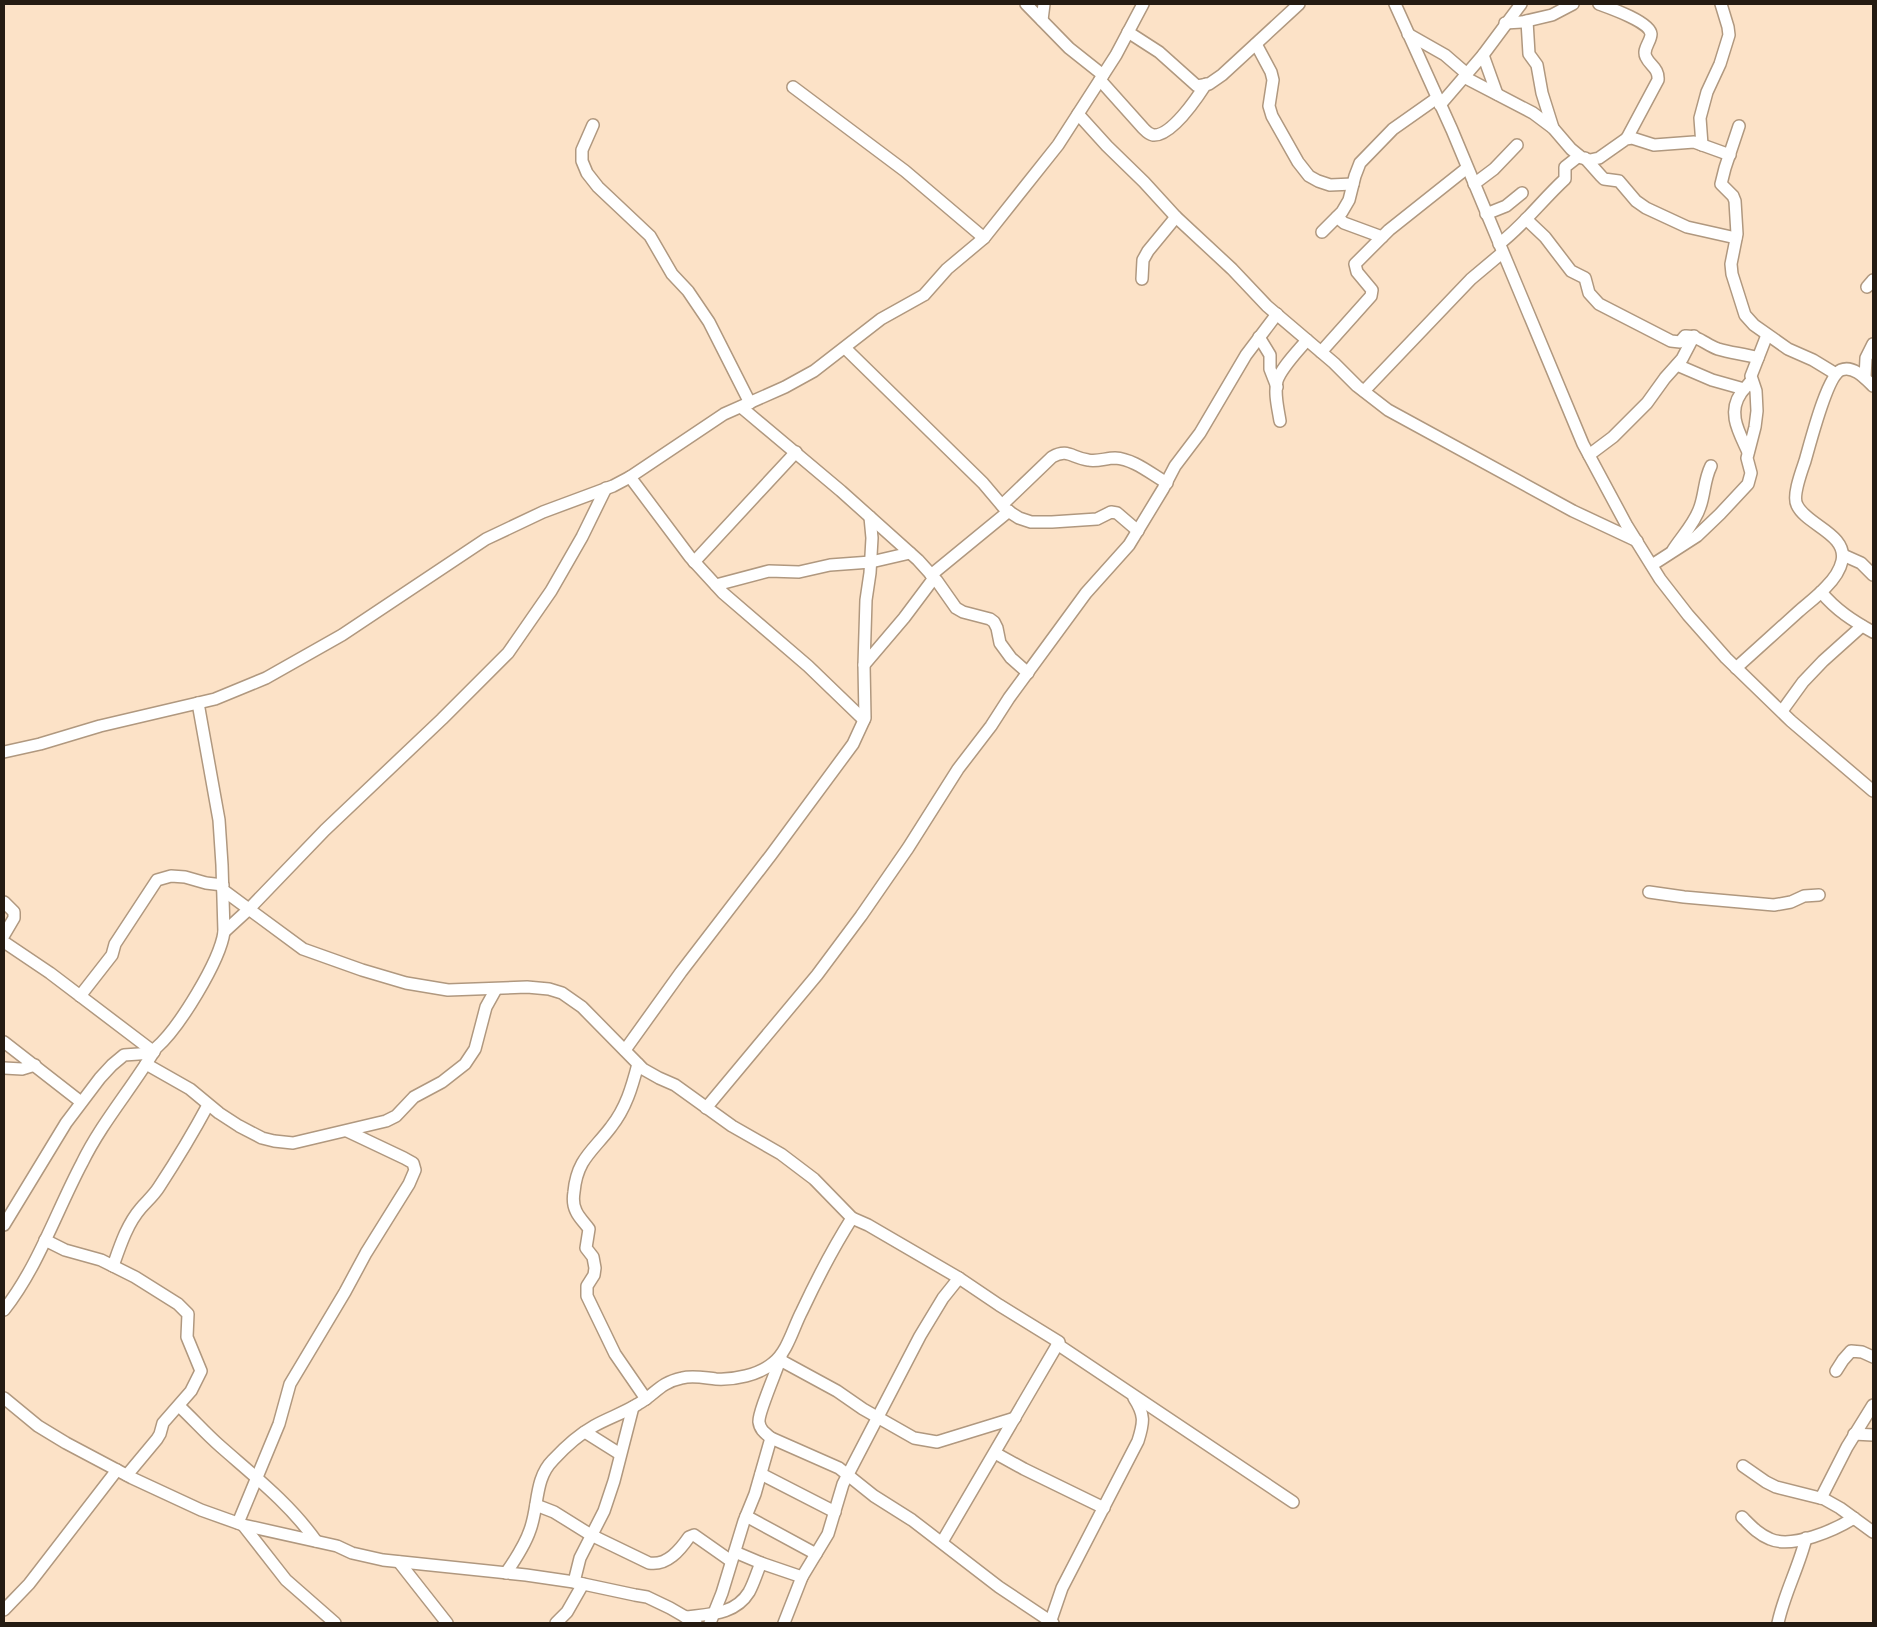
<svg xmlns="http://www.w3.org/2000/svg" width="1877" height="1627" viewBox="0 0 1877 1627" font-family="Signika,sans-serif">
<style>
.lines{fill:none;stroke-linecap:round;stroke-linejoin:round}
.minor-casing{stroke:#b0987f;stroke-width:14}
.minor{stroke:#fff;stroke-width:11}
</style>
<rect width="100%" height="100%" fill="#fce2c7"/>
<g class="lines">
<g class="minor-casing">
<g id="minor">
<polyline points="1026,4 1069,48 1103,75"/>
<polyline points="1395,4 1452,130 1583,444 1627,526 1660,579 1688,615 1726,658 1791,721 1873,791"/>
<path d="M1599,4c11,4 51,18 52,30 0,8 -9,15 -5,23 4,9 13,11 12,23l-31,58"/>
<polyline points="1042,20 1044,4"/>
<polyline points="1527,21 1529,54 1537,65 1542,93 1553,128"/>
<polyline points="1505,23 1522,22 1552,15 1573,4"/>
<polyline points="1128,32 1159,52 1197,86 1209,84 1222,75 1299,4"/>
<polyline points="1408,34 1445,55 1467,74"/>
<polyline points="1256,44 1271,72 1273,80 1269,106 1272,116 1298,162 1309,176 1318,181 1330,185 1353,184"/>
<polyline points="1483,55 1497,94"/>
<polyline points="1464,77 1533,113 1553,128 1571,149 1582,158 1590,160 1599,158 1626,139 1632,138 1654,145 1694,142 1730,155"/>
<path d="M1100,80l43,48c3,3 5,6 10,7 18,2 44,-37 53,-51"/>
<polyline points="793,87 905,171 984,238"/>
<polyline points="1440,105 1483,55 1521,4"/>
<polyline points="1078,114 1107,146 1144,182 1176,217 1232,269 1267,306 1334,363 1357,386 1388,410 1573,511 1637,541"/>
<polyline points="593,125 582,150 582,161 587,173 598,187 650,236 672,274 688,291 709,322 750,403"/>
<polyline points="1739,126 1725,168 1721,184 1733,196 1735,201 1737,234 1731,264 1732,274 1745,315 1754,325 1788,349 1813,360 1836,374"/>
<polyline points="1702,145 1700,118 1707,92 1720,64 1729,35 1728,27 1721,4"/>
<polyline points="1585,158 1601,176 1604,179 1619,181 1636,201 1646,208 1687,227 1736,238"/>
<polyline points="1474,184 1494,169 1517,145"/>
<polyline points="1486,214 1506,206 1522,193"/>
<polyline points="1337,217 1344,223 1382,237"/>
<path d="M1526,219l19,18 26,34 14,7 4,15 10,11 72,37 9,1 5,-6c13,-1 21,9 33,13 13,4 27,5 40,9"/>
<polyline points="1322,232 1342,212 1349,200 1355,176 1360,163 1393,129 1437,98"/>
<path d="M1499,244c25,-19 43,-44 66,-65v-12l14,-11"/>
<polyline points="1142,279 1143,260 1148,251 1176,217"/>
<polyline points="1867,287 1873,280"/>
<polyline points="1259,337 1270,355 1270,369 1277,387"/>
<polyline points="845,348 983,483 1005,509 1019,518 1031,522 1052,522 1097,519 1111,512 1117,513 1138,531"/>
<polyline points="1321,352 1371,296 1372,290 1357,272 1355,264 1389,230 1467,168"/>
<polyline points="1677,365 1712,380 1744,389"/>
<polyline points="1865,378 1866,358 1873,344"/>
<polyline points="1364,391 1471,279 1502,253"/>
<polyline points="741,407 841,491 918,560 937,581 956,608 963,612 990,619 994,622 997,628 1000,643 1011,658 1028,673"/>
<path d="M1280,421c-2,-13 -6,-27 -3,-40 4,-13 21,-30 30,-41"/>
<path d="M1748,452c-9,-20 -21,-39 -7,-59 3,-4 7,-8 10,-12"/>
<polyline points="1589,455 1613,437 1647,403 1665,378 1682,359 1694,336"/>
<polyline points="630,477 690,557 723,593 808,666 864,720"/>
<path d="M1002,505l50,-48c16,-9 20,1 36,3 9,2 18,-2 27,-2 19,1 36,16 52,25"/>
<path d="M1673,550c9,-14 22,-27 27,-43 5,-14 4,-27 11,-41"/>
<polyline points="1843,555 1861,563 1873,575"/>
<polyline points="694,562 796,452"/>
<polyline points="1652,565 1697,536 1720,514 1748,484 1751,473 1747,458 1755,427 1757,411 1756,391 1751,376 1767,335"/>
<polyline points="931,575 1009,511"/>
<polyline points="716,585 769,571 799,572 830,565 871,562 910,553"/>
<path d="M1821,592c15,18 32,29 52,40"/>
<polyline points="864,665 904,618 934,578"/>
<path d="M1736,668c21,-19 41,-37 62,-56 9,-8 20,-16 28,-25 7,-7 14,-17 16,-26 6,-27 -36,-36 -45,-56 -5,-9 5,-35 8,-44 5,-17 22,-85 36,-91 12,-5 24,8 32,16"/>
<polyline points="1782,711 1803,682 1823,661 1862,626"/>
<polyline points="4,752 40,744 100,726 215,699 266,678 342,635 486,539 543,512 613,486 630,477 724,414 785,387 814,371 881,319 924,295 947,269 984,238 1058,145 1116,55 1143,4"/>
<polyline points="223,890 303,949 362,970 406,983 448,990 527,987 549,989 562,993 582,1007 643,1069 659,1078 675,1085 732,1126 781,1154 814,1179 852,1218 868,1225 959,1278 999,1305 1059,1342 942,1542"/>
<polyline points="1649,892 1684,897 1774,905 1791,902 1804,896 1819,895"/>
<polyline points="4,902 14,912 14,918 4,935"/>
<polyline points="224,932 248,910 325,830 442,719 508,653 551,591 582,537 606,488"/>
<polyline points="4,942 50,973 154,1052"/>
<polyline points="80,996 112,955 115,944 157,880 171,876 185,877 206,883 223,885"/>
<polyline points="4,1042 81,1102"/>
<polyline points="625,1050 681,972 771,855 853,744 865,718 864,665 866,600 870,573 872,538 870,517"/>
<polyline points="146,1064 190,1089 219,1113 239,1126 262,1138 274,1141 293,1143 386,1121 396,1116 414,1097 442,1082 465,1064 475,1049 486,1007 496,989"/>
<path d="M638,1064c-6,23 -12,44 -27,63 -18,24 -34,32 -37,65 -1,6 -1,13 2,19 3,7 9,12 13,18l-3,19 7,9 2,11 -1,7 -7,11v10l28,58 31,45"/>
<polyline points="4,1068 22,1069 35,1065"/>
<polyline points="706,1108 817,975 861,916 908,848 958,769 991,726 1009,698 1086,593 1129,545 1163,489 1175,466 1200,433 1246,355 1277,314"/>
<polyline points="4,1225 66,1123 100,1078 112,1065 124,1055 153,1053"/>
<polyline points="45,1240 65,1250 101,1260 135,1277 178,1304 188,1314 187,1337 201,1371 191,1391 163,1423 160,1434 157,1439 127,1475"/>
<path d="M113,1266c7,-20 14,-42 28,-58 6,-7 13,-13 18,-21 17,-26 34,-54 49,-82"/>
<path d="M4,1310c34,-43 52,-98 78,-147 20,-41 51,-76 74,-115 23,-20 64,-87 68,-116l-2,-67 -3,-45 -21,-117"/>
<polyline points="1057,1344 1293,1502"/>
<path d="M781,1357c-4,13 -23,56 -22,65 1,8 6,11 12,16l68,30 35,28 38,24 87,67 54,36"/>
<polyline points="780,1360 837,1391 863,1409 914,1438 937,1442 1015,1418"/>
<polyline points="1836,1371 1843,1360 1851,1351 1862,1352 1873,1357"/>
<polyline points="4,1398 38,1426 66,1443 132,1478 201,1510 243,1525 337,1546 352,1553 383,1560 526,1575 574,1582 635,1595 647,1597 670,1608 696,1623"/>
<path d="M179,1406c14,13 27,28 41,40 34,30 70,58 96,95"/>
<polyline points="585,1432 620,1454"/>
<polyline points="1854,1434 1873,1435"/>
<polyline points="995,1453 1024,1469 1104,1508"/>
<polyline points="1743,1466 1766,1482 1776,1487 1824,1499 1840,1508 1873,1532"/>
<polyline points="761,1474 835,1512"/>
<polyline points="1821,1498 1847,1447 1873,1405"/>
<path d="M536,1505l18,7 37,23 58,28c18,3 31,-13 40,-26l5,-2 37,26"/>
<polyline points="746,1516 816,1554"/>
<path d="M1742,1517c9,9 16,17 28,22 22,10 65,-9 84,-21"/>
<polyline points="238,1523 279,1424 290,1384 345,1292 366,1253 409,1184 415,1170 413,1163 404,1158 347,1131"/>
<polyline points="243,1525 286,1580 335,1623"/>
<polyline points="735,1552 761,1563 802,1577"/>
<polyline points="399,1562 447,1623"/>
<path d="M506,1573c9,-13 19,-28 24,-43 9,-24 4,-51 23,-70 12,-13 25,-25 41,-34 14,-8 30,-13 44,-22 18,-10 21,-21 44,-26 11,-3 23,0 34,1 18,1 43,-4 57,-16 15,-12 20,-35 29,-52 15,-32 31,-63 50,-93"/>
<polyline points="574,1582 580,1558 604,1511 614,1481 633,1407"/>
<polyline points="4,1610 29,1584 117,1470"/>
<path d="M685,1617c24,-3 50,-2 64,-25 5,-9 8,-20 12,-29"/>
<polyline points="556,1623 567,1612 583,1584"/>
<polyline points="710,1623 722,1593 744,1521 755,1494 771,1438"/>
<polyline points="784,1623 802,1577 828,1534 843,1484 920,1336 943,1298 959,1278"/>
<path d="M1050,1623l12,-35 76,-147c6,-19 7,-26 -4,-43"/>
<path d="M1778,1623c6,-29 21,-56 28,-85"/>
</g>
</g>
<use href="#minor" class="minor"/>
</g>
<rect width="1877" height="1627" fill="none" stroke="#241b12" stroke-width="10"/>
</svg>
